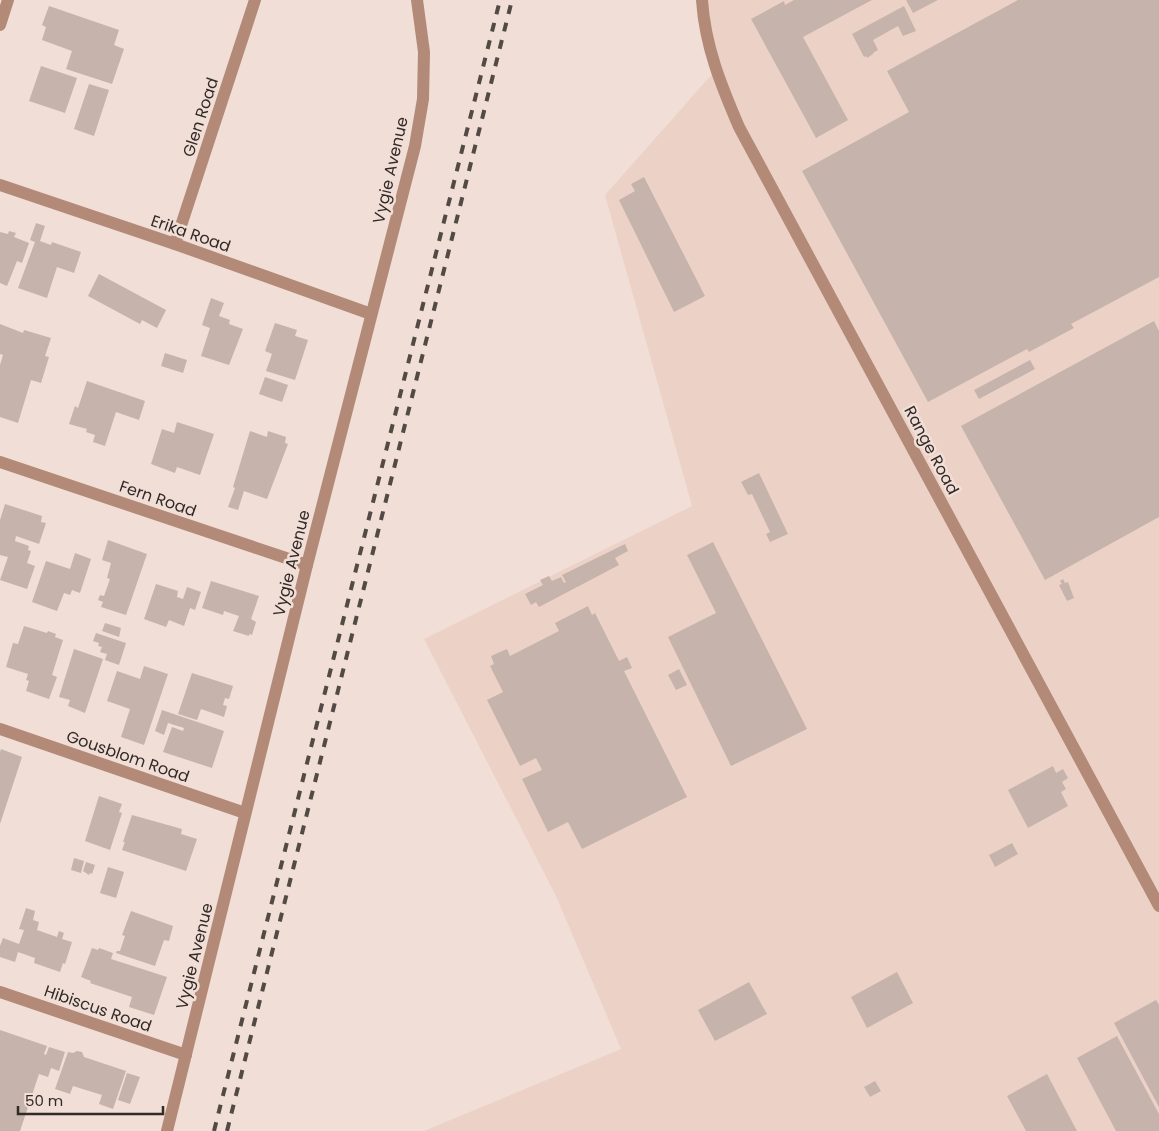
<svg xmlns="http://www.w3.org/2000/svg" width="1159" height="1131" viewBox="0 0 1159 1131" font-family="Poppins,sans-serif">
<style>
.built{fill:#ecd2c6}
.building{fill:#c6b3ac}
.lines{fill:none;stroke-linecap:round;stroke-linejoin:round}
.street{stroke:#b38a77;stroke-width:12}
.rail{stroke:#534a46;stroke-width:4;stroke-dasharray:9 9;stroke-linecap:butt}
.labels{text-anchor:middle;stroke-width:5;stroke-linejoin:round;paint-order:stroke}
.street-label{font-size:16px;fill:#312a27;stroke:#f1ded6}
</style>
<rect width="100%" height="100%" fill="#f1ded6"/>
<polygon class="built" points="700,0 1159,0 1159,1131 424,1131 621,1049 556,896 424,639 692,506 605,195 713,73"/>
<g class="building">
<polygon points="794,0 872,0 803,37 848,120 816,138 751,19 784,1 785,5"/>
<polygon points="906,0 938,0 913,13"/>
<polygon points="1018,0 1159,0 1159,277 1071,324 1074,328 1029,352 1027,349 928,402 802,171 909,112 887,71"/>
<polygon points="49,6 119,30 114,45 124,49 112,84 66,69 72,51 42,40 46,27 42,25"/>
<polygon points="904,6 916,31 903,36 898,26 873,40 878,50 873,53 873,54 867,58 866,56 864,57 852,34"/>
<polygon points="41,66 77,78 65,113 29,101"/>
<polygon points="89,84 109,90 94,136 74,129"/>
<polygon points="644,177 705,296 674,312 619,200 635,191 631,184"/>
<polygon points="36,223 45,226 40,241 51,245 52,242 81,252 74,273 57,267 47,298 18,288 35,242 30,240"/>
<polygon points="9,231 16,233 14,237 29,243 22,263 17,261 7,286 0,283 0,232 8,234"/>
<polygon points="99,274 166,310 157,328 142,320 140,324 88,296"/>
<polygon points="211,298 224,303 219,316 230,320 229,324 243,329 229,365 201,356 210,328 202,325"/>
<polygon points="1154,321 1159,331 1159,517 1045,580 961,426"/>
<polygon points="275,323 297,330 295,336 308,340 295,380 266,371 272,354 265,351"/>
<polygon points="0,324 23,333 24,330 51,338 45,356 49,357 41,383 31,380 18,423 0,417 0,365 3,355 0,354"/>
<polygon points="165,353 187,360 183,373 161,366"/>
<polygon points="1030,360 1035,369 979,399 974,390"/>
<polygon points="265,377 288,385 282,402 259,394"/>
<polygon points="87,381 145,401 139,420 116,412 105,446 93,442 95,435 86,432 87,429 69,424 75,406 78,408"/>
<polygon points="177,422 214,434 200,475 177,467 175,473 151,464 162,429 174,433"/>
<polygon points="250,431 267,437 268,431 286,437 285,443 288,444 267,499 244,491 238,510 228,507 235,488 233,487"/>
<polygon points="759,473 788,534 770,542 766,534 770,532 752,494 748,495 741,482"/>
<polygon points="5,504 42,516 41,522 46,523 39,544 16,536 15,541 29,546 28,550 31,551 27,563 35,566 27,589 0,580 8,557 0,555 0,520"/>
<polygon points="108,540 147,554 126,615 101,607 103,602 98,600 100,595 104,596 110,579 107,578 111,563 102,560"/>
<polygon points="713,542 807,729 731,766 668,637 716,613 687,555"/>
<polygon points="625,544 628,551 615,558 619,565 539,607 536,602 531,605 525,594 543,585 540,580 549,576 552,581 561,577 564,583 566,582 562,575"/>
<polygon points="75,553 91,559 80,593 72,590 70,595 64,593 57,611 32,602 46,561 70,569"/>
<polygon points="1063,579 1065,583 1068,582 1074,598 1067,601 1059,585 1062,584 1060,581"/>
<polygon points="211,581 259,596 251,619 256,622 252,635 249,634 249,636 233,631 239,616 224,611 223,615 202,608"/>
<polygon points="156,584 178,591 177,597 183,599 187,587 201,592 195,610 190,608 184,626 169,620 166,627 144,619"/>
<polygon points="588,606 592,615 595,613 619,661 627,657 632,668 624,671 687,797 582,849 568,822 548,832 522,779 542,770 536,758 520,766 487,700 503,692 490,666 494,664 491,656 507,649 510,656 559,631 555,623"/>
<polygon points="105,623 121,628 119,637 102,631"/>
<polygon points="24,626 47,633 48,631 56,634 55,637 63,640 52,675 57,677 49,699 26,691 29,681 26,680 28,674 6,667 13,643 18,644"/>
<polygon points="96,633 126,643 119,665 105,660 107,654 100,652 102,647 98,646 99,643 93,641"/>
<polygon points="74,649 103,659 85,713 68,706 70,700 59,697"/>
<polygon points="144,666 168,674 144,745 121,737 130,709 107,701 117,671 140,679"/>
<polygon points="679,669 687,685 676,690 668,675"/>
<polygon points="192,673 233,686 229,699 225,698 223,705 227,706 224,717 201,709 197,720 178,714"/>
<polygon points="162,710 224,731 212,768 163,752 172,727 183,731 184,728 168,723 164,735 155,731"/>
<polygon points="1,749 22,757 0,824 0,752"/>
<polygon points="1053,766 1056,773 1063,769 1068,778 1062,782 1066,789 1061,792 1068,806 1028,828 1008,790"/>
<polygon points="99,796 122,804 119,812 122,813 110,850 85,841"/>
<polygon points="132,815 182,829 181,834 197,839 186,871 122,850 125,842 123,842"/>
<polygon points="1012,843 1018,854 995,867 989,855"/>
<polygon points="74,858 84,861 81,873 71,870"/>
<polygon points="86,862 95,865 92,874 90,873 89,875 83,871"/>
<polygon points="108,867 124,872 116,898 100,893"/>
<polygon points="26,908 35,911 33,920 39,922 37,930 57,937 59,931 64,933 62,939 72,942 65,964 63,963 60,972 34,963 35,958 18,952 15,962 0,957 0,946 3,938 19,944 24,930 19,929"/>
<polygon points="131,911 173,926 169,941 164,940 155,966 116,953 117,951 120,951 125,936 122,935"/>
<polygon points="92,948 98,950 99,948 113,953 111,959 167,977 154,1015 129,1007 132,997 90,983 91,981 81,977"/>
<polygon points="897,972 913,1003 867,1028 851,997"/>
<polygon points="749,982 767,1014 715,1041 698,1010"/>
<polygon points="1156,1000 1159,1005 1159,1107 1114,1023"/>
<polygon points="0,1030 47,1046 44,1054 46,1055 49,1047 65,1052 59,1071 51,1068 48,1077 39,1074 20,1131 0,1131"/>
<polygon points="1117,1036 1159,1114 1159,1131 1116,1131 1077,1058"/>
<polygon points="77,1051 82,1052 84,1057 126,1071 113,1109 99,1104 102,1095 73,1086 70,1094 55,1089 68,1052 73,1053"/>
<polygon points="127,1073 140,1077 130,1104 118,1100"/>
<polygon points="1047,1074 1077,1131 1026,1131 1007,1096"/>
<polygon points="875,1081 881,1091 870,1097 864,1087"/>
</g>
<g class="lines">
<g class="street">
<path d="M702,0c3,46 19,85 37,127l420,779"/>
<polyline points="0,25 8,0"/>
<polyline points="0,185 175,244 371,314"/>
<polyline points="175,244 255,0"/>
<polyline points="0,462 307,565"/>
<polyline points="0,729 245,813"/>
<polyline points="0,992 186,1055"/>
<polyline points="167,1131 307,565 415,146 423,99 424,52 417,0"/>
</g>
<g class="rail">
<polyline points="214,1131 500,0"/>
<polyline points="227,1131 512,0"/>
</g>
</g>
<g class="labels">
<g class="street-label">
<text transform="translate(200 117) rotate(-72)" y="6">Glen Road</text>
<text transform="translate(390 170) rotate(-77)" y="6">Vygie Avenue</text>
<text transform="translate(191 233) rotate(19)" y="6">Erika Road</text>
<text transform="translate(932 450) rotate(62)" y="6">Range Road</text>
<text transform="translate(158 498) rotate(19)" y="6">Fern Road</text>
<text transform="translate(291 563) rotate(-76)" y="6">Vygie Avenue</text>
<text transform="translate(128 756) rotate(19)" y="6">Gousblom Road</text>
<text transform="translate(194 956) rotate(-76)" y="6">Vygie Avenue</text>
<text transform="translate(98 1008) rotate(19)" y="6">Hibiscus Road</text>
</g>
</g>
<path d="M18 1106v8h145v-8" fill="none" stroke="#312a27" stroke-width="2.5"/>
<text x="25" y="1106" font-size="15" fill="#312a27" stroke="#f1ded6" stroke-width="4" paint-order="stroke">50 m</text>
</svg>
